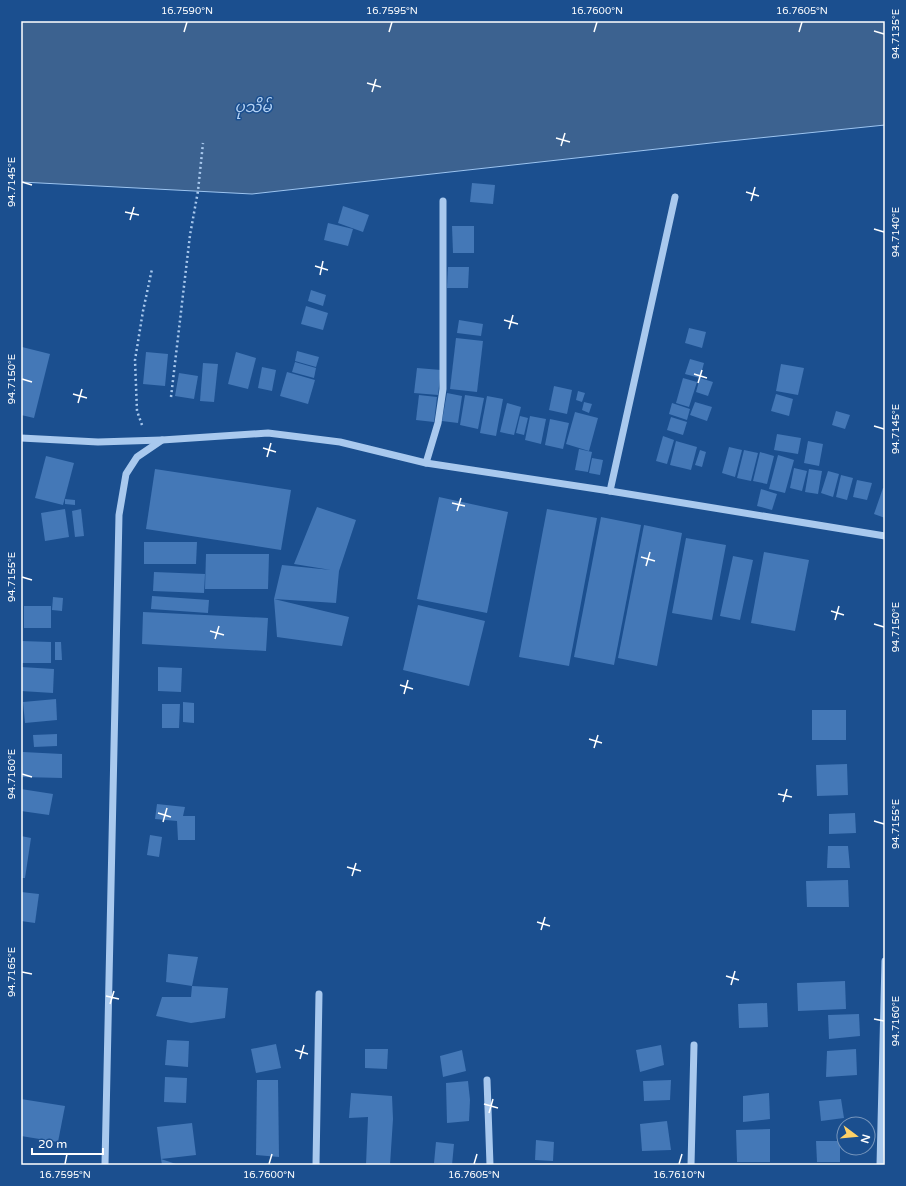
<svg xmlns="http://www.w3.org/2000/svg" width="906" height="1186" viewBox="0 0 906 1186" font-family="'Varela Round','Noto Sans Myanmar',sans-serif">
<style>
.water{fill:#3c6290;stroke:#9cc4f0}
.building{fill:#4478b7}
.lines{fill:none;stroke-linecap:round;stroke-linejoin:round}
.path{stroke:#a9c9ee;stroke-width:2.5;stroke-dasharray:2 3;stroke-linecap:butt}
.minor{stroke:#a9c9ee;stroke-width:7}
.ticks{fill:none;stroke:#fff;stroke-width:1.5}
.labels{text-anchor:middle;stroke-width:3;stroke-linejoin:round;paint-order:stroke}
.water-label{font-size:15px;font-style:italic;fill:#b5d3f5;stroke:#1b4f8f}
.neatline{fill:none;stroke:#fff;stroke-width:1.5}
.ticks-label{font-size:10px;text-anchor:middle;fill:#fff}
</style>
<rect width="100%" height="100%" fill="#1b4f8f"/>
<polygon class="water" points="21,21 885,21 885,125 720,142 252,194 21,182"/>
<g class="building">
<polygon points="472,183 495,185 493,204 470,202"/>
<polygon points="343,206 369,215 363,232 338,223"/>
<polygon points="328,223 353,229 348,246 324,240"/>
<polygon points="452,226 474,226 474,253 453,253"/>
<polygon points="448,267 469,267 468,288 447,288"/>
<polygon points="311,290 326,295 323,306 308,301"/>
<polygon points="306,306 328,313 323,330 301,324"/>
<polygon points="459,320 483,324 481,336 457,333"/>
<polygon points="689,328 706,332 702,348 685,343"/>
<polygon points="456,338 483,341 477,392 450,389"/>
<polygon points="22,347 50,354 34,418 21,415 21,350"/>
<polygon points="297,351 319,357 316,367 295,361"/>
<polygon points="146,352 168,354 165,386 143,384"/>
<polygon points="236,352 256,358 248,389 228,384"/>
<polygon points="690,359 704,363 700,378 685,374"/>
<polygon points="295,362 316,368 314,378 292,372"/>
<polygon points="203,363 218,364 214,402 200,401"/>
<polygon points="781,364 804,368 798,395 776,391"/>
<polygon points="262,367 276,370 272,391 258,388"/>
<polygon points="417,368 441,370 438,395 414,393"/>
<polygon points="287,372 315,380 308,404 280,396"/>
<polygon points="179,373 198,376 194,399 175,396"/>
<polygon points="683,378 697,382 689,407 676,403"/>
<polygon points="700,378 713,382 708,396 696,392"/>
<polygon points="554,386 572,390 567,414 549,410"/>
<polygon points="578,391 585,393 582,402 576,400"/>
<polygon points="447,393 462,396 458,423 442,421"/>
<polygon points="776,394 793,399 789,416 771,411"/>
<polygon points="419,395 437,397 434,422 416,420"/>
<polygon points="465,395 484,398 478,429 460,425"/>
<polygon points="487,396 503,399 496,436 480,433"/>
<polygon points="584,402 592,404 589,413 582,410"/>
<polygon points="695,402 712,407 707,421 690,415"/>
<polygon points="507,403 521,407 514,435 500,432"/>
<polygon points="672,403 690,409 687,420 669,414"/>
<polygon points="836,411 850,415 845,429 832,425"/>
<polygon points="575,412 598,418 589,451 566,444"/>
<polygon points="520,416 528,418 524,435 516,433"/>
<polygon points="530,416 546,419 541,444 525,440"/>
<polygon points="671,417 687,422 683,435 667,430"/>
<polygon points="550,419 569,423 563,449 545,445"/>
<polygon points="777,434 801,438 798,454 774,450"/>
<polygon points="663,436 674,440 667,464 656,461"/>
<polygon points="676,441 697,447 691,470 670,465"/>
<polygon points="808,441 823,444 819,466 804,463"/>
<polygon points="729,447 742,450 735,477 722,473"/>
<polygon points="579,449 592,452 588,472 575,470"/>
<polygon points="700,450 706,452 702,467 695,465"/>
<polygon points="744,450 758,453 751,481 737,478"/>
<polygon points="760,452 774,456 767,484 753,481"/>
<polygon points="778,455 794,460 785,493 769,489"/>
<polygon points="46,456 74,463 63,505 35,498"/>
<polygon points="592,458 603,460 600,475 589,473"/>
<polygon points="794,468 807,471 802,491 790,488"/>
<polygon points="155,469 291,490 281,550 146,529"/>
<polygon points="809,469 822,471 818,494 805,492"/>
<polygon points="828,471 839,474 833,497 821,493"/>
<polygon points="841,475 853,478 847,500 836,497"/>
<polygon points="857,480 872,483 867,500 853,497"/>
<polygon points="883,488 885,488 885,518 874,514"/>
<polygon points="761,489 777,494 772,510 757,506"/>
<polygon points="439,497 508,512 487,613 417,599"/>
<polygon points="65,499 75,500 75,505 65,504"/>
<polygon points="317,507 356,520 339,571 336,603 274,599 349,617 342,646 277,637 274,599 282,565 331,570 294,564"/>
<polygon points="65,509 69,537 45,541 41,513"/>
<polygon points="81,509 84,536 75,537 72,511"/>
<polygon points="547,509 597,518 569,666 519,657"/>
<polygon points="601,517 641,525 614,665 574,657"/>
<polygon points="644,525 682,533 657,666 618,658"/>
<polygon points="686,538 726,545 712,620 672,613"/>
<polygon points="144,542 197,542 196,564 144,564"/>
<polygon points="764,552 809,560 795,631 751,623"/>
<polygon points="206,554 269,554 268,589 205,589"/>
<polygon points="733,556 753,560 740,620 720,616"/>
<polygon points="154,572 205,574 204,593 153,591"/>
<polygon points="152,596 209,600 208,613 151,609"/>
<polygon points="53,597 63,598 62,611 52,610"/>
<polygon points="418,605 485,621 469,686 403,670"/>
<rect x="24" y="606" width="27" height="22"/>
<polygon points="143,612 268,618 266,651 142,644"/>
<polygon points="21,641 51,642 51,663 21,663"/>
<polygon points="55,642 61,642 62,660 55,660"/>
<polygon points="21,667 54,669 53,693 21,691"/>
<polygon points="158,667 182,668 181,692 158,691"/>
<polygon points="56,699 57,720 25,723 23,702"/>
<polygon points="183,702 194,703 194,723 183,722"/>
<polygon points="162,704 180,704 179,728 162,728"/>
<rect x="812" y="710" width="34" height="30"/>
<polygon points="57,734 57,746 34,747 33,735"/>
<polygon points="23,752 62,754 62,778 22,777"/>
<polygon points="847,764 848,795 817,796 816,765"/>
<polygon points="21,789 53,794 49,815 21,811"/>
<polygon points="157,804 185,807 183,816 195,816 195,840 178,840 177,821 155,819"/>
<polygon points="855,813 856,833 829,834 829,814"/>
<polygon points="150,835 162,837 159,857 147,855"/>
<polygon points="21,836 31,838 25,878 21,878"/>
<polygon points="828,846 848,846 850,868 827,868"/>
<polygon points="848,880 849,907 807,907 806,881"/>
<polygon points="21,892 39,894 35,923 21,921"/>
<polygon points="168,954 198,957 192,986 166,982"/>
<polygon points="845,981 846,1009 798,1011 797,983"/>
<polygon points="192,986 228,988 225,1018 191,1023 156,1016 162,997 191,997"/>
<polygon points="767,1003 768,1027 739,1028 738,1004"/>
<polygon points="859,1014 860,1036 829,1039 828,1015"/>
<polygon points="167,1040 189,1041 188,1067 165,1065"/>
<polygon points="276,1044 281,1068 256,1073 251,1049"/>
<polygon points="661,1045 664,1065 640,1072 636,1050"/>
<polygon points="365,1049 388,1049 387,1069 365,1068"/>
<polygon points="856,1049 857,1075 826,1077 827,1051"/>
<polygon points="462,1050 466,1071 443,1077 440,1056"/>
<polygon points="165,1077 187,1078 186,1103 164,1102"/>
<polygon points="257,1080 278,1080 279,1157 256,1155"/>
<polygon points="671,1080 670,1100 644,1101 643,1081"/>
<polygon points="468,1081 470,1100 469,1121 447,1123 446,1083"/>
<polygon points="351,1093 392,1096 393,1119 390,1165 366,1165 368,1117 349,1118"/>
<polygon points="769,1093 770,1119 743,1122 743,1096"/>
<polygon points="21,1099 65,1106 58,1142 21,1136"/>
<polygon points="841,1099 844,1118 821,1121 819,1101"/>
<polygon points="667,1121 671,1150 642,1151 640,1124"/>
<polygon points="192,1123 196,1155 161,1159 157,1127"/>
<polygon points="770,1129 770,1162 737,1162 736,1130"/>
<polygon points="536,1140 554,1142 553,1161 535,1160"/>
<polygon points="816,1141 840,1141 840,1162 817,1162"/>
<polygon points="436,1142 454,1144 452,1165 434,1163"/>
<polygon points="161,1159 179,1165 162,1165"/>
</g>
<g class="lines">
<g class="path">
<polyline points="171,397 190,235 198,191 203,143"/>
<polyline points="142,425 137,411 135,360 143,311 152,269"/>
</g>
<g class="minor">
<polyline points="21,438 98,442 162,440"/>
<polyline points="426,463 438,423 443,389 443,201"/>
<polyline points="610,491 675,197"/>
<polyline points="487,1080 490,1165"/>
<polyline points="105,1165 119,515 126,474 137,457 162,440 268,433 340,442 426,463 610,491 885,536"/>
<polyline points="316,1165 319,994"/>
<polyline points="691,1165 694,1045"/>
<polyline points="880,1165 885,961"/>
</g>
</g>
<path class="ticks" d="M874,31l10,3M184,32l3,-10M389,32l3,-10M594,32l3,-10M799,32l3,-10M367,83l14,4M372,92l4,-13M556,138l14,4M561,146l4,-13M22,182l10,3M746,192l13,4M751,201l4,-14M125,212l14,3M130,220l4,-13M874,229l10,3M315,266l13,4M320,275l3,-14M504,320l14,4M509,329l4,-14M694,374l13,4M22,379l10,3M698,383l4,-13M73,394l14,4M78,403l4,-14M874,426l10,3M263,448l13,4M267,457l4,-14M452,503l13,3M457,511l4,-13M641,557l14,4M646,566l4,-14M22,577l10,3M831,611l13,4M835,620l4,-14M874,624l10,3M210,631l14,4M215,639l4,-13M400,685l13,4M404,694l4,-14M589,739l13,4M594,748l4,-13M22,774l10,3M778,794l14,3M783,802l4,-13M158,813l13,4M874,821l10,3M163,822l4,-14M347,867l14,4M352,876l4,-13M537,922l13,4M541,930l4,-13M22,972l10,2M726,976l13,4M731,985l4,-14M106,996l13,3M110,1004l4,-13M874,1019l10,2M295,1050l13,4M300,1059l4,-14M484,1104l14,4M489,1113l4,-14M65,1164l2,-10M269,1164l3,-10M474,1164l3,-10M679,1164l3,-10"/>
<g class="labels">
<g class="water-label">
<text x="253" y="112">ပုသိမ်</text>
</g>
</g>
<rect width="906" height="1186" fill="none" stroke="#1b4f8f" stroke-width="44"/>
<g transform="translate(856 1136) rotate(106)"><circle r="19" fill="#1b4f8f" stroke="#7695bc"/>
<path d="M0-3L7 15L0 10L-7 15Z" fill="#ffd166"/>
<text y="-6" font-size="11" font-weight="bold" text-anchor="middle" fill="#ffffff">N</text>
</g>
<path d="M32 1148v6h71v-6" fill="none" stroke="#ffffff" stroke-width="2"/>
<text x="38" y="1148" font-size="12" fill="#ffffff" stroke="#1b4f8f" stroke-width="3" paint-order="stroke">20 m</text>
<rect x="22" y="22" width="862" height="1142" class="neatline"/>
<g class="ticks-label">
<text x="187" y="14">16.7590°N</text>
<text x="392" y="14">16.7595°N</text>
<text x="597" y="14">16.7600°N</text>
<text x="802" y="14">16.7605°N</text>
<text transform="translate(895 34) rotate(-90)" y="4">94.7135°E</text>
<text transform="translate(11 182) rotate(-90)" y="4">94.7145°E</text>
<text transform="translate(895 232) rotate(-90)" y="4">94.7140°E</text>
<text transform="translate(11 379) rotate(-90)" y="4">94.7150°E</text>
<text transform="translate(895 429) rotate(-90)" y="4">94.7145°E</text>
<text transform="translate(11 577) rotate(-90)" y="4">94.7155°E</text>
<text transform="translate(895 627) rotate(-90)" y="4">94.7150°E</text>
<text transform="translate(11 774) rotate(-90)" y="4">94.7160°E</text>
<text transform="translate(895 824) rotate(-90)" y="4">94.7155°E</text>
<text transform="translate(11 972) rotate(-90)" y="4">94.7165°E</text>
<text transform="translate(895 1021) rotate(-90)" y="4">94.7160°E</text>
<text x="65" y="1178">16.7595°N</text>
<text x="269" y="1178">16.7600°N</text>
<text x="474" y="1178">16.7605°N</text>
<text x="679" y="1178">16.7610°N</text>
</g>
</svg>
